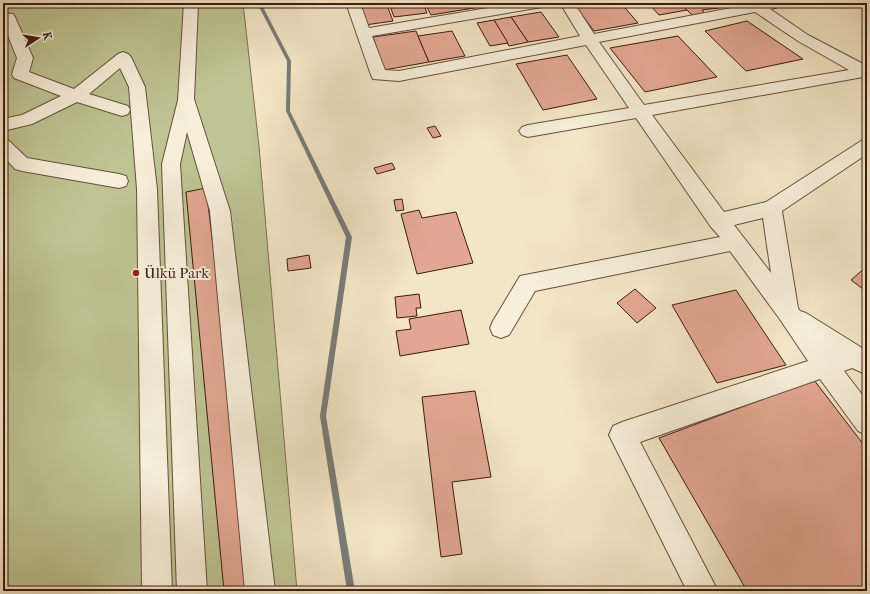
<svg xmlns="http://www.w3.org/2000/svg" width="870" height="594" viewBox="0 0 870 594" font-family="'IM FELL French Canon',serif">
<style>
.green{fill:#bec493;stroke:#7d7051}
.lines{fill:none;stroke-linecap:round;stroke-linejoin:round}
.stream{fill:#797c7a;fill-rule:evenodd}
.building{fill:#e2a792;stroke:#3c1c0f}
.minor-casing{stroke:#6a4e3d;stroke-width:2}
.minor{fill:#f7efda;fill-rule:evenodd}
.poi-dot{fill:#8f2418;stroke:#f7efda;stroke-width:1.5}
.labels{text-anchor:middle;stroke-width:4;stroke-linejoin:round;paint-order:stroke}
.poi-label{font-size:15px;fill:#3c1c0f;stroke:#f7efda;text-anchor:start}
</style>
<rect width="100%" height="100%" fill="#f3e6c6"/>
<filter id="stains"><feTurbulence type="fractalNoise" baseFrequency=".005" numOctaves="4"/><feColorMatrix values="0 0 0 0 .2 0 0 0 0 .09 0 0 0 0 .02 0 0 0 .5 -.17"/></filter>
<radialGradient id="worn" r=".72"><stop offset=".6" stop-color="#630" stop-opacity="0"/><stop offset="1" stop-color="#630" stop-opacity=".3"/></radialGradient>
<polygon class="green" points="3,3 243,3 259,146 297,591 3,591"/>
<g class="lines">
<polygon class="stream" points="257,3 261,3 291,61 290,111 352,237 326,416 355,591 347,591 320,416 346,237 286,111 287,61"/>
</g>
<g class="building">
<polygon points="358,3 386,3 393,21 365,25"/>
<polygon points="389,3 423,3 427,13 394,17"/>
<polygon points="425,3 464,3 468,9 431,15"/>
<polygon points="464,3 505,3 468,9"/>
<polygon points="573,3 621,3 638,23 594,31"/>
<polygon points="648,3 680,3 687,10 659,15"/>
<polygon points="680,3 714,3 719,8 702,10 705,13 692,15"/>
<polygon points="541,12 559,37 528,42 511,17"/>
<polygon points="511,17 528,42 509,46 494,20"/>
<polygon points="494,20 508,43 490,46 477,23"/>
<polygon points="747,21 803,59 746,71 705,31"/>
<polygon points="416,31 429,62 384,70 373,37"/>
<polygon points="452,31 465,56 429,62 418,36"/>
<polygon points="678,36 717,77 645,92 610,48"/>
<polygon points="567,55 597,99 543,110 516,64"/>
<polygon points="435,126 441,136 433,138 427,128"/>
<polygon points="392,163 395,169 377,174 374,168"/>
<polygon points="206,188 255,591 224,591 186,192"/>
<polygon points="402,199 404,210 396,211 394,200"/>
<polygon points="419,210 422,218 456,212 473,263 417,274 401,214"/>
<polygon points="309,255 311,268 288,271 287,259"/>
<polygon points="867,266 867,292 851,280"/>
<polygon points="635,289 656,308 637,323 617,303"/>
<polygon points="736,290 786,365 717,383 672,305"/>
<polygon points="419,294 421,308 416,308 417,316 397,318 395,297"/>
<polygon points="461,310 469,344 400,356 396,331 411,329 409,319"/>
<polygon points="814,380 867,449 867,591 747,591 659,438"/>
<polygon points="475,391 491,477 452,482 462,554 441,557 422,397"/>
</g>
<g class="lines">
<g class="minor-casing">
<g id="minor">
<polygon points="184,3 198,3 194,99 230,211 275,591 245,591 210,211 187,132 180,164 207,591 177,591 162,164 178,100"/>
<path d="M346,3h14l9,25 148,-25h32l-2,3 -5,1 -170,29 13,34 14,1 181,-35 -20,-33h14l20,31 153,-29 -1,-2h40l-2,3 -14,3 38,26 59,31v12l-4,-1 -211,38 72,97 42,-10 95,-61 6,-2v15l-85,57 16,97 2,3 6,2 61,38v21l-4,1 -11,-5 -8,3 23,30v34l-9,-4 -38,-52 -180,63 78,149h-31l-78,-156 4,-9 9,-4 186,-61 -29,-43 -49,-67 -195,40 -26,44 -8,3 -8,-3 -3,-7 3,-7 27,-45 200,-39 -9,-10 -75,-109 -108,19 -6,-2 -3,-4 3,-4 6,-2 101,-17 -43,-63 -187,36 -26,-2 -2,-4zM755,12l43,29 51,29 -205,35 -45,-63zM763,218l8,55 -37,-48z"/>
<polygon points="3,13 13,14 15,17 33,58 29,72 74,89 118,54 123,52 128,54 131,57 145,87 157,189 172,591 142,591 137,189 129,87 120,68 89,94 128,106 130,110 128,114 122,116 77,102 32,124 3,131 3,119 22,115 61,96 14,78 12,74 17,58 3,23"/>
<polygon points="3,139 9,141 27,158 119,174 126,176 128,181 126,186 119,188 22,171 15,169 3,156"/>
</g>
</g>
<use href="#minor" class="minor"/>
</g>
<circle class="poi-dot" cx="136" cy="273" r="4"/>
<g class="labels">
<g class="poi-label">
<text x="144" y="278">Ülkü Park</text>
</g>
</g>
<rect width="870" height="594" fill="none" stroke="#f3e6c6" stroke-width="16"/>
<rect x="4" y="4" width="862" height="586" fill="none" stroke="#3c1c0f" stroke-width="2"/>
<rect x="8" y="8" width="854" height="578" fill="none" stroke="#3c1c0f"/>
<g transform="translate(38 38) rotate(78)" stroke="#f7efda" stroke-width="3" paint-order="stroke">
<path d="M0-3L7 15L0 10L-7 15Z" fill="#3c1c0f"/>
<text y="-6" font-size="11" font-weight="bold" text-anchor="middle" fill="#3c1c0f">K</text>
</g>
<rect width="100%" height="100%" filter="url(#stains)"/>
<rect width="100%" height="100%" fill="url(#worn)"/>
</svg>
